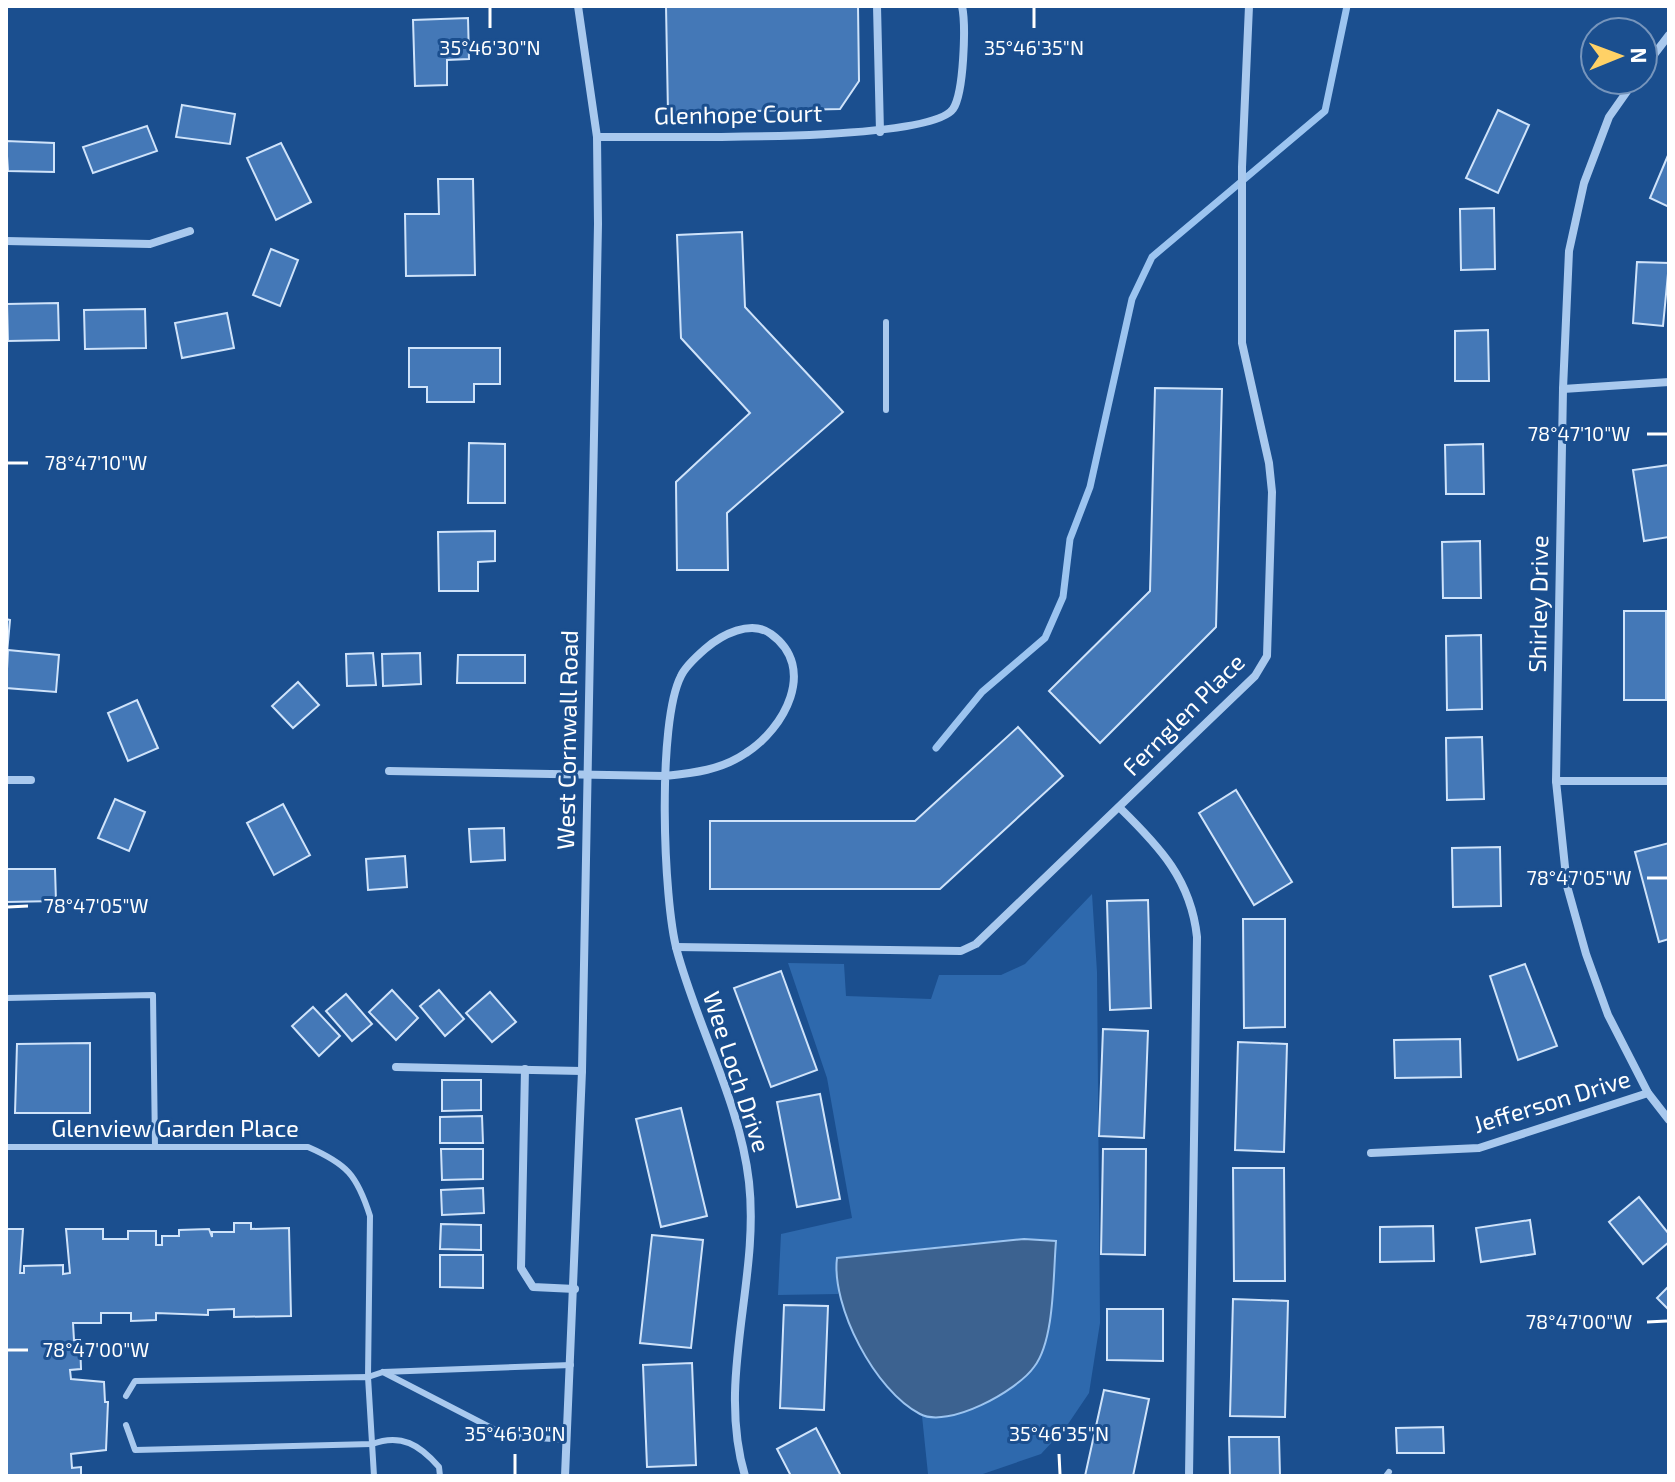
<svg xmlns="http://www.w3.org/2000/svg" width="1675" height="1482" viewBox="0 0 1675 1482" font-family="'Exo 2',sans-serif">
<style>
.green{fill:#2e69ad}
.water{fill:#3c6290;stroke:#9cc4f0;stroke-width:2}
.lines{fill:none;stroke-linecap:round;stroke-linejoin:round}
.stream{stroke:#9cc4f0;stroke-width:7}
.building{fill:#4478b7;stroke:#cfe3fa;stroke-width:2}
.lane{stroke:#a9c9ee;stroke-width:6}
.street{stroke:#a9c9ee;stroke-width:8}
.ticks{fill:none;stroke:#fff;stroke-width:3}
.labels{text-anchor:middle;stroke-width:6;stroke-linejoin:round;paint-order:stroke}
.street-label{font-size:24px;fill:#fff;stroke:#1b4f8f}
.ticks-label{font-size:20px;text-anchor:middle;fill:#fff;stroke:#1b4f8f;stroke-width:6;stroke-linejoin:round;paint-order:stroke}
</style>
<rect width="100%" height="100%" fill="#1b4f8f"/>
<polygon class="green" points="1092,894 1097,972 1100,1323 1089,1393 1066,1427 1041,1454 977,1476 928,1474 922,1416 939,1418 1056,1241 971,1243 838,1258 838,1294 778,1295 781,1234 852,1218 827,1078 788,963 844,964 846,996 931,999 939,975 1001,975 1025,964"/>
<path class="water" d="M1024,1239l32,2c-3,34 -1,99 -22,126 -17,24 -86,62 -114,47 -45,-23 -89,-108 -83,-156z"/>
<g class="lines">
<polyline class="stream" points="936,748 982,692 1045,638 1063,597 1070,539 1090,487 1132,299 1152,257 1325,111 1347,6"/>
</g>
<g class="building">
<polygon points="666,6 858,6 859,81 840,109 668,113"/>
<polygon points="468,18 469,59 447,60 447,85 415,86 413,20"/>
<polygon points="182,105 235,114 230,144 176,137"/>
<polygon points="1498,110 1529,125 1498,193 1466,178"/>
<polygon points="147,126 157,151 93,173 83,147"/>
<polygon points="6,141 54,143 54,172 8,171"/>
<polygon points="281,143 311,202 276,220 247,158"/>
<polygon points="1669,153 1669,207 1650,198"/>
<polygon points="438,179 473,179 475,275 406,276 405,214 439,214"/>
<polygon points="1494,208 1495,269 1461,270 1460,209"/>
<polygon points="742,232 745,307 843,412 727,513 728,570 677,570 676,482 750,413 681,338 677,235"/>
<polygon points="271,249 298,260 280,306 253,295"/>
<polygon points="1637,262 1669,263 1663,326 1633,323"/>
<polygon points="58,303 59,340 8,341 7,304"/>
<polygon points="145,309 146,348 85,349 84,310"/>
<polygon points="227,313 234,348 182,358 175,323"/>
<polygon points="1488,330 1489,381 1455,381 1455,331"/>
<polygon points="409,348 500,348 500,384 474,384 474,402 427,402 427,387 409,387"/>
<polygon points="1155,388 1222,389 1216,627 1100,743 1049,691 1150,591"/>
<polygon points="469,443 505,444 505,503 468,503"/>
<polygon points="1483,444 1484,494 1446,494 1445,445"/>
<polygon points="1669,465 1669,537 1644,541 1633,470"/>
<polygon points="495,531 495,561 478,562 478,591 439,591 438,532"/>
<polygon points="1480,541 1481,598 1443,598 1442,542"/>
<rect x="1624" y="611" width="42" height="89"/>
<polygon points="6,619 10,620 6,664"/>
<polygon points="1481,635 1482,709 1447,710 1446,636"/>
<polygon points="8,650 59,655 56,692 6,688"/>
<polygon points="373,653 376,685 347,686 346,654"/>
<polygon points="420,653 421,684 383,686 382,654"/>
<polygon points="458,655 525,655 525,683 457,683"/>
<polygon points="298,682 319,705 293,728 272,706"/>
<polygon points="137,700 158,748 128,761 108,713"/>
<polygon points="1018,727 1063,776 940,889 710,889 710,821 915,821"/>
<polygon points="1482,737 1484,799 1447,800 1446,738"/>
<polygon points="1236,790 1292,882 1254,905 1199,813"/>
<polygon points="115,799 145,812 129,851 98,838"/>
<polygon points="283,804 310,855 274,875 247,823"/>
<polygon points="504,828 505,860 471,862 469,829"/>
<polygon points="1669,843 1669,939 1659,942 1635,852"/>
<polygon points="1500,847 1501,906 1453,907 1452,848"/>
<polygon points="405,856 407,887 368,890 366,859"/>
<polygon points="6,869 55,869 56,901 6,902"/>
<polygon points="1148,900 1151,1008 1110,1010 1107,901"/>
<polygon points="1243,919 1285,919 1285,1027 1244,1028"/>
<polygon points="1525,964 1557,1046 1518,1060 1490,976"/>
<polygon points="781,971 817,1070 771,1087 734,988"/>
<polygon points="392,990 418,1018 396,1040 369,1012"/>
<polygon points="439,990 464,1019 445,1036 420,1006"/>
<polygon points="490,992 516,1022 492,1042 466,1013"/>
<polygon points="346,994 372,1024 352,1041 326,1011"/>
<polygon points="313,1007 340,1036 319,1056 292,1026"/>
<polygon points="1103,1029 1148,1031 1144,1138 1099,1136"/>
<polygon points="1460,1039 1461,1077 1395,1078 1394,1040"/>
<polygon points="1238,1042 1287,1044 1284,1152 1235,1150"/>
<polygon points="90,1043 90,1113 15,1113 17,1044"/>
<polygon points="442,1080 481,1080 481,1110 442,1111"/>
<polygon points="820,1094 840,1199 797,1207 777,1102"/>
<polygon points="681,1108 707,1216 661,1227 636,1119"/>
<polygon points="482,1116 483,1143 440,1143 440,1117"/>
<polygon points="441,1149 483,1149 483,1179 442,1180"/>
<polygon points="1103,1149 1146,1149 1145,1255 1101,1254"/>
<polygon points="1233,1168 1284,1168 1285,1281 1234,1281"/>
<polygon points="483,1188 484,1213 442,1215 441,1190"/>
<polygon points="1639,1197 1669,1234 1669,1242 1643,1264 1609,1222"/>
<polygon points="1530,1220 1535,1254 1481,1262 1476,1228"/>
<polygon points="234,1223 251,1223 251,1229 289,1228 291,1316 234,1317 234,1309 208,1310 208,1315 156,1313 156,1320 131,1321 131,1313 101,1313 101,1323 73,1323 74,1340 80,1340 81,1369 70,1370 71,1379 104,1382 105,1402 108,1402 106,1450 71,1454 72,1468 81,1467 81,1476 6,1476 6,1229 23,1229 20,1273 24,1273 24,1266 63,1265 63,1274 70,1273 66,1229 103,1229 103,1239 128,1239 128,1231 156,1231 156,1245 162,1245 162,1236 179,1236 179,1230 209,1229 212,1237 212,1232 234,1232"/>
<polygon points="441,1224 481,1225 481,1250 440,1249"/>
<polygon points="1433,1226 1434,1261 1380,1262 1380,1227"/>
<polygon points="652,1235 703,1240 691,1348 640,1343"/>
<polygon points="440,1255 483,1255 483,1288 440,1287"/>
<polygon points="1669,1286 1669,1310 1657,1298"/>
<polygon points="1233,1299 1288,1301 1285,1417 1230,1416"/>
<polygon points="784,1305 828,1306 824,1410 780,1408"/>
<polygon points="1107,1309 1163,1309 1163,1361 1107,1360"/>
<polygon points="692,1363 696,1465 647,1467 643,1365"/>
<polygon points="1104,1390 1149,1399 1133,1476 1085,1476"/>
<polygon points="1443,1427 1444,1453 1397,1453 1396,1428"/>
<polygon points="816,1428 841,1476 791,1476 777,1449"/>
<polygon points="1229,1437 1279,1437 1280,1476 1230,1476"/>
</g>
<g class="lines">
<g class="lane">
<polyline points="886,322 886,410"/>
<polyline points="6,998 153,995 155,1147"/>
<path d="M6,1147h302c39,17 49,28 62,69l-2,161 15,-5 188,-7"/>
<polyline points="383,1372 507,1436 567,1440"/>
<polyline points="126,1396 135,1381 368,1377 374,1476"/>
<path d="M126,1425l9,25 237,-6c29,-11 48,1 67,23l1,9"/>
<polyline points="1386,1476 1389,1472"/>
</g>
<g class="street">
<polyline points="877,6 880,132"/>
<polyline points="1643,69 1669,35"/>
<polyline points="1635,80 1609,117 1584,183 1569,251 1563,389 1556,781 1567,886 1586,954 1608,1015 1648,1093 1669,1120"/>
<path d="M597,137c54,-1 331,7 356,-28 11,-16 13,-84 9,-103"/>
<polyline points="6,241 150,244 190,231"/>
<polyline points="1563,389 1669,382"/>
<path d="M389,771l276,5c29,-3 56,-6 81,-23 38,-24 72,-85 25,-119 -20,-15 -50,1 -66,15 -8,7 -20,18 -24,27 -24,46 -18,223 -4,275 21,77 63,152 72,231 11,99 -33,196 -4,294"/>
<polyline points="6,780 31,780"/>
<polyline points="1556,781 1669,781"/>
<path d="M1120,808c40,39 71,72 77,129l-8,539"/>
<polyline points="676,947 961,951 976,944 1255,676 1267,656 1272,492 1269,463 1242,343 1242,167 1249,6"/>
<polyline points="396,1067 582,1071"/>
<polyline points="525,1069 521,1268 533,1287 575,1289"/>
<polyline points="1371,1153 1479,1148 1648,1093"/>
<polyline points="565,1476 582,1071 598,224 597,137 578,6"/>
</g>
</g>
<path class="ticks" d="M490,8v20M1034,8v20M1647,434h20M8,463h20M1647,878h20M8,907l20,-1M1647,1322l20,-1M8,1350h20M515,1454v20M1059,1454l1,20"/>
<g class="labels">
<g class="street-label">
<text transform="translate(738 115) rotate(-1)" y="8">Glenhope Court</text>
<text transform="translate(1539 604) rotate(-89)" y="8">Shirley Drive</text>
<text transform="translate(1184 715) rotate(-45)" y="8">Fernglen Place</text>
<text transform="translate(568 740) rotate(-89)" y="8">West Cornwall Road</text>
<text transform="translate(736 1072) rotate(72)" y="8">Wee Loch Drive</text>
<text transform="translate(1552 1102) rotate(-17)" y="8">Jefferson Drive</text>
<text x="175" y="1137">Glenview Garden Place</text>
</g>
</g>
<g class="ticks-label">
<text x="490" y="55">35°46'30"N</text>
<text x="1034" y="55">35°46'35"N</text>
<text x="1579" y="441">78°47'10"W</text>
<text x="96" y="470">78°47'10"W</text>
<text x="1579" y="885">78°47'05"W</text>
<text x="96" y="913">78°47'05"W</text>
<text x="1579" y="1329">78°47'00"W</text>
<text x="96" y="1357">78°47'00"W</text>
<text x="515" y="1441">35°46'30"N</text>
<text x="1059" y="1441">35°46'35"N</text>
</g>
<rect width="1675" height="1482" fill="none" stroke="#ffffff" stroke-width="16"/>
<g transform="translate(1619 56) rotate(89)"><circle r="38" fill="#1b4f8f" stroke="#7695bc" stroke-width="2"/>
<path d="M0-6L14 30L0 20L-14 30Z" fill="#ffd166"/>
<text y="-12" font-size="22" font-weight="bold" text-anchor="middle" fill="#ffffff">N</text>
</g>
</svg>
